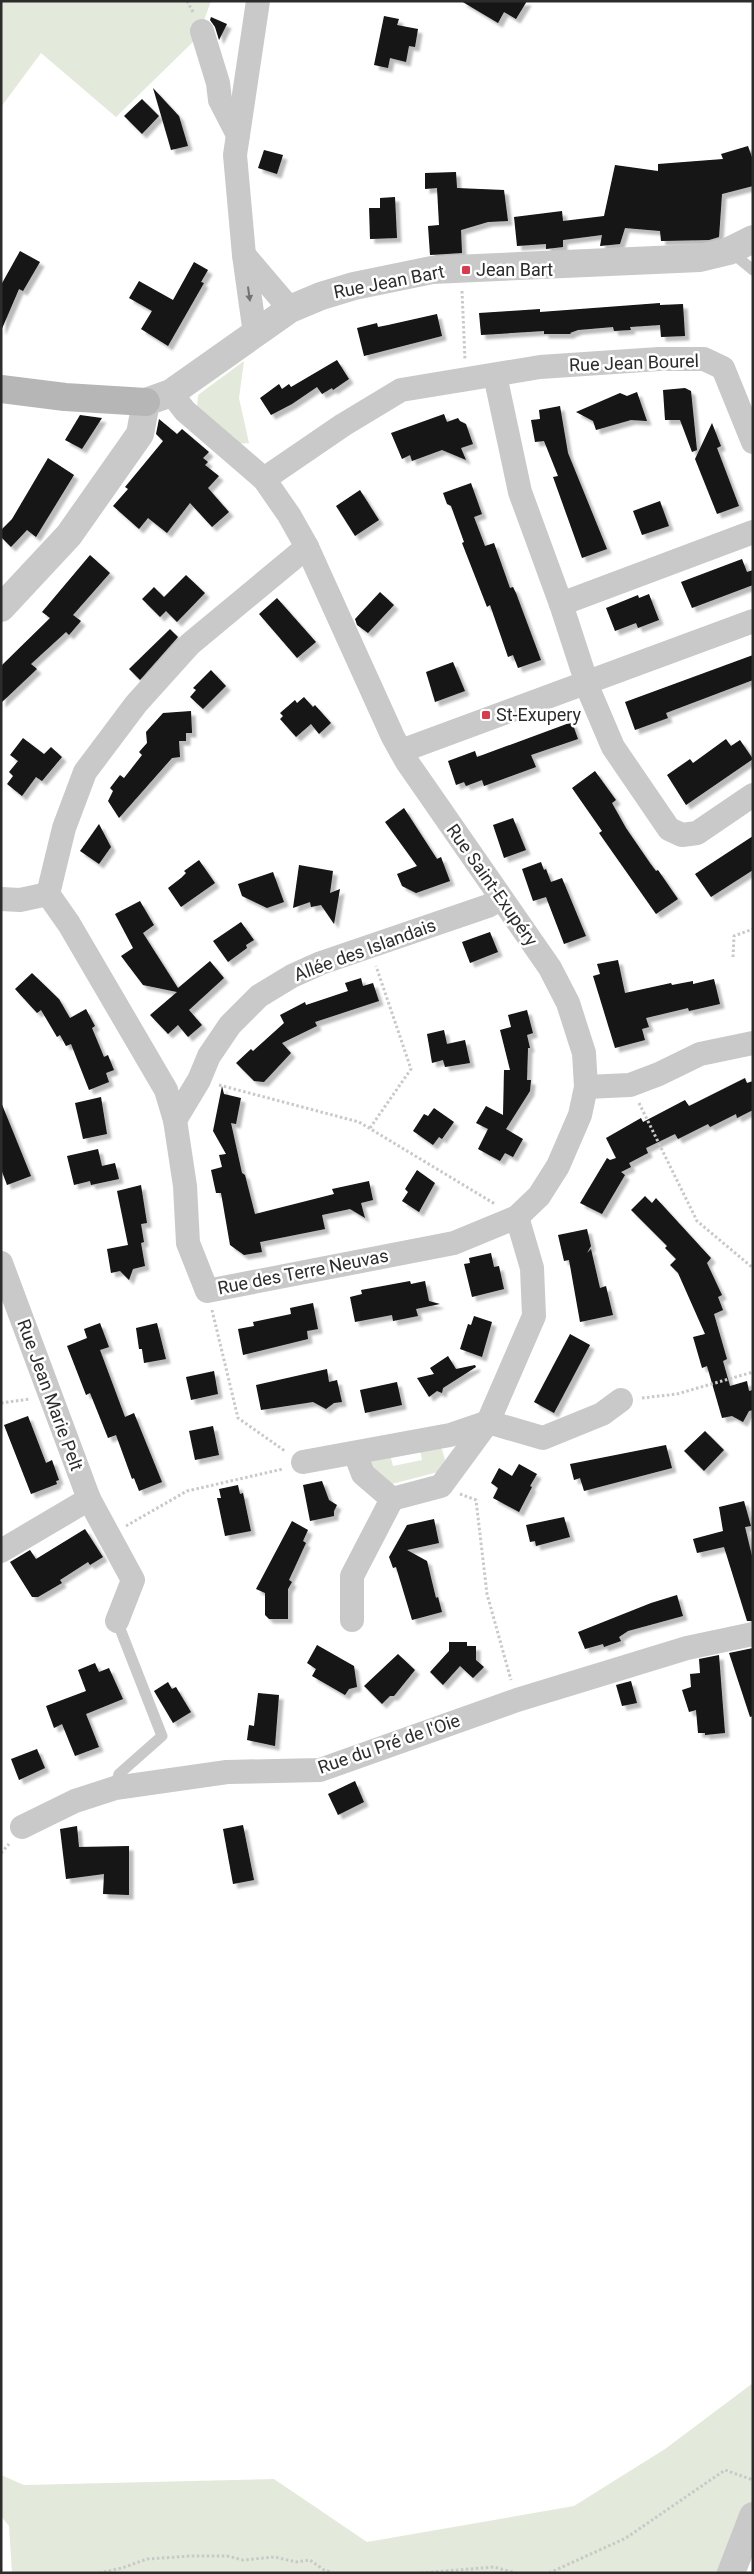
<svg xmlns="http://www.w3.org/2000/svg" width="754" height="2574" viewBox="0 0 754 2574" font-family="Roboto,sans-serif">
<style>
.green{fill:#e3e9db}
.building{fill:#131313;filter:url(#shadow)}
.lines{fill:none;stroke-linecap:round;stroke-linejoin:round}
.path{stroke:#c9c9c9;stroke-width:3;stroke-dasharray:2.5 2.5;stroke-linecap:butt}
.service{stroke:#c9c9c9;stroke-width:11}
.minor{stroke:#c9c9c9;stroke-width:24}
.tertiary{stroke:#c9c9c9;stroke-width:28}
.secondary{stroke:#b6b6b6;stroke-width:28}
.oneway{fill:#737373}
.poi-dot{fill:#d63c4c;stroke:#fff;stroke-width:2}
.labels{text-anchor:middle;stroke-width:5;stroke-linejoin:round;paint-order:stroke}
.poi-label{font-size:18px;fill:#2c2c2c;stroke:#fff;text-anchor:start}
.street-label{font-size:18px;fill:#2c2c2c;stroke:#fff}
</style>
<defs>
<filter id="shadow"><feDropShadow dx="4.5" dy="4.5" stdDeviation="1" flood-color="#0004"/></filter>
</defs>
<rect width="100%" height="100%" fill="#fff"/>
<g class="green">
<polygon points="1,1 211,1 198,37 116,117 41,53 1,107"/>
<polygon points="244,361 239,398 249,443 237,444 197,408 198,395"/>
<polygon points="419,1445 442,1449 445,1460 438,1472 388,1485 373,1476 371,1462 389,1451 393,1466 422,1460"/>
<polygon points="753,2383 753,2507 719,2573 12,2573 9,2526 1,2516 1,2475 24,2485 274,2479 367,2542 574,2506 665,2449"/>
</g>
<g class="building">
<polygon points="461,1 527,1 516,19 504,12 498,23"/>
<polygon points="384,16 399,19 397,25 418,29 415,47 409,46 406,62 390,58 388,68 374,65"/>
<polygon points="211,17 227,24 219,40 215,27 210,20"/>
<polygon points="153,88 179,116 188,146 171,150"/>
<polygon points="142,99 159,116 142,134 124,116"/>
<polygon points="748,146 753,160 753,186 722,194 719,237 709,240 661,241 660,231 625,228 620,244 600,246 602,235 563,240 563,247 546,249 546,244 517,246 514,217 562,211 563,221 604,216 615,165 658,171 658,164 723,159 721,154"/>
<polygon points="264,150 283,155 277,174 258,168"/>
<polygon points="456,172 457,188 504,190 508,221 488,222 461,230 462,253 430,255 428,226 439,225 437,188 425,189 425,173"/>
<polygon points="395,197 397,238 370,239 369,208 380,208 380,198"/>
<polygon points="20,251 40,262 23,291 19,289 1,331 1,285"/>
<polygon points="194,262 208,270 201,282 204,283 168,346 141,329 152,311 129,298 139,281 173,300"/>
<polygon points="660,303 660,305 683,304 685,336 661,337 660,325 630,327 631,330 614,331 613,327 578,330 570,333 571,334 544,334 544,331 481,335 479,313 540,309 540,312"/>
<polygon points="437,314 442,336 364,356 357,328 377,323 378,327 388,325"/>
<polygon points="337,360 349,379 333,390 332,388 322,394 317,387 292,404 271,415 260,398 279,384 282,389 289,384 291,387"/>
<polygon points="685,388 691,391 697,450 692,452 680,420 665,420 663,390"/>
<polygon points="637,392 647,421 631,420 596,430 593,421 576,412 620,393 627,396"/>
<polygon points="560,406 568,453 607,549 582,558 553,477 558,476 544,441 535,442 531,420 540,419 539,410"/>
<polygon points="444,414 447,422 458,418 460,421 466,424 473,444 461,448 466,460 442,450 412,461 410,455 402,459 391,433"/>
<polygon points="80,415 102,418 82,449 65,440"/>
<polygon points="159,419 177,434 182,429 209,452 203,458 208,462 205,465 219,476 208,488 229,512 212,527 190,503 167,533 148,518 139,529 113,506 128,489 125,487 163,441 156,434"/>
<polygon points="712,423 721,446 717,448 739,506 717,514 695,459"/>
<polygon points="48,458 74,475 36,537 27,530 11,547 1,537 1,530 12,519"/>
<polygon points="471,483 482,514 474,517 485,546 494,543 510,588 513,587 516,593 541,660 518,668 513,655 508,657 490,605 487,607 462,543 464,542 451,506 447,504 443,493"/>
<polygon points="360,490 379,520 355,536 336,506"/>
<polygon points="660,501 669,526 642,535 633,511"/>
<polygon points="90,555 110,573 73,615 81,621 69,635 66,632 31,664 37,669 1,703 1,666 50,618 42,612"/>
<polygon points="742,559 747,572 753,570 753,585 692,608 681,582"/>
<polygon points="186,575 205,593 177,622 166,611 160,617 142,599 154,587 164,597"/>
<polygon points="380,592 394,605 368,633 357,625 355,619"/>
<polygon points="649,594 659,620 638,628 636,623 615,631 606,608 638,595 639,598"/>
<polygon points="277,598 316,642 297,658 259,614"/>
<polygon points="170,629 178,637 140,680 129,669"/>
<polygon points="753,655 753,680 666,713 668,718 635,730 625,702"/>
<polygon points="453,662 465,691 435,702 426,672"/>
<polygon points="211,670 226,686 203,709 190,697 196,690 193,688"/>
<polygon points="304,697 313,707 315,705 331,723 319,734 311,724 296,737 280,719 283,716 280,713 295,700 297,703"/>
<polygon points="191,711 192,733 186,733 186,741 179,741 180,757 172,758 119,818 108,801 113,791 110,788 120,775 124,778 142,755 139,752 147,743 146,732 163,713"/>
<polygon points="572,722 578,739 531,755 536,767 484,786 482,780 466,786 464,782 456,785 448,761 475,751 477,757"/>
<polygon points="23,738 44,754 51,747 62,757 42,781 36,777 22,796 7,784 13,776 9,772 18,761 10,755"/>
<polygon points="726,739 731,746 740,740 753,759 686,805 667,775 690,759 693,763"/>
<polygon points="595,771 616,800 612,803 626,828 650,863 656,871 658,870 678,899 656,914 599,833 602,831 572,788"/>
<polygon points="404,808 437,859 441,857 450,881 416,893 402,886 397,874 417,866 385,822"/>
<polygon points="513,818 526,850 504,858 493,825"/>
<polygon points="99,824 111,847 99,864 80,851"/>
<polygon points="753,836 753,870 711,897 695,874"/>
<polygon points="199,860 215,883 181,907 168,888 181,878 186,873 184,871"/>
<polygon points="541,862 544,870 546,869 551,882 562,878 586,936 564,944 546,897 533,901 522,869"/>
<polygon points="299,865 333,871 330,893 340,889 334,924 321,905 311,907 310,902 293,908"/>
<polygon points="273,872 284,902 267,908 242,896 238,884"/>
<polygon points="140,901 154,925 143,933 178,988 210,961 224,978 189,1010 202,1025 188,1037 178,1025 168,1034 150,1015 177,992 143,985 121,956 133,948 115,914"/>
<polygon points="241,922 254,940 246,945 247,948 228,962 213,941"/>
<polygon points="490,932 498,952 470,963 462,942"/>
<polygon points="618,960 625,993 671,983 672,985 693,981 693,984 714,979 720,1004 689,1011 688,1008 646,1018 649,1027 642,1029 645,1040 615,1048 593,976 600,974 597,964"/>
<polygon points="32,973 59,999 70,1018 86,1009 95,1026 92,1028 104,1057 108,1055 114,1070 106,1073 109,1082 89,1090 71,1044 66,1046 60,1035 57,1037 41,1010 37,1013 15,989"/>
<polygon points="361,978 363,986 373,983 379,1001 315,1022 317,1026 282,1043 291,1053 264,1082 254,1081 236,1063 251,1049 253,1051 284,1023 280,1015 305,1002 306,1005 348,991 345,983"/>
<polygon points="527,1010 533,1033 527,1035 530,1048 528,1048 527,1080 531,1080 530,1091 506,1129 523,1139 513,1157 505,1153 500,1161 478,1149 488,1129 476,1123 486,1106 503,1115 504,1070 510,1070 500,1030 511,1027 508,1015"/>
<polygon points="444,1030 447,1044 465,1040 470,1063 445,1067 443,1060 432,1063 427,1034"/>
<polygon points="745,1078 747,1083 753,1081 753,1110 737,1118 736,1114 710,1127 708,1124 678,1139 675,1134 646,1148 648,1153 629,1163 631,1167 621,1172 625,1175 602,1214 580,1203 607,1158 610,1160 616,1158 606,1138 641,1118 643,1122 685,1100 689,1106"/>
<polygon points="222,1086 224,1094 241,1098 236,1124 231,1123 242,1173 245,1175 255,1214 334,1194 332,1189 369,1181 373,1200 361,1203 365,1218 350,1209 322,1215 325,1229 260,1242 262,1252 244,1255 230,1245 221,1193 216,1193 211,1170 222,1167 219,1155 226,1154 213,1131"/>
<polygon points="101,1097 107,1134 83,1139 75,1103"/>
<polygon points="1,1102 31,1176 7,1185 1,1169"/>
<polygon points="434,1108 454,1122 442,1139 439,1137 433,1145 413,1131 424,1114 428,1116"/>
<polygon points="98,1149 102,1166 115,1163 119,1179 91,1185 90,1181 74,1185 67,1156"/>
<polygon points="417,1170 435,1183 419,1212 402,1201 408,1192 405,1189"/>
<polygon points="141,1185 147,1223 141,1224 144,1242 141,1243 145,1266 133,1269 129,1280 120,1271 111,1273 107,1249 128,1245 117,1191"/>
<polygon points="645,1196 652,1203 656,1198 711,1258 707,1263 722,1295 718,1297 723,1310 714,1314 727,1359 723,1361 730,1386 747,1381 749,1391 753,1390 753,1410 749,1411 743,1422 732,1416 722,1418 707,1366 702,1368 693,1337 705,1334 678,1273 670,1265 676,1259 665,1248 667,1246 631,1210"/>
<polygon points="587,1229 591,1246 587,1253 591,1249 600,1288 606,1286 613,1315 580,1322 569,1260 564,1261 558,1235"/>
<polygon points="491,1253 494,1267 499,1266 504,1289 472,1297 464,1264 470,1263 469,1258"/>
<polygon points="410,1281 411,1284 425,1281 429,1301 440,1304 416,1309 418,1316 393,1321 392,1315 355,1322 350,1297 362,1294 361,1290"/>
<polygon points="313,1303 318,1329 307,1331 308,1339 243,1355 238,1329 254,1326 253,1322 291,1314 290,1308"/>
<polygon points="474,1316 492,1322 482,1357 460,1349 468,1324 471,1325"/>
<polygon points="100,1323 109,1347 100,1350 125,1417 134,1413 162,1482 139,1491 134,1478 132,1479 116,1435 108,1438 90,1393 86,1395 67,1346 87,1338 84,1329"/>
<polygon points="157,1323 166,1359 144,1363 142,1349 139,1349 136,1328"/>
<polygon points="570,1334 590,1345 554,1413 534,1402"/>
<polygon points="448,1356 456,1369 475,1365 476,1367 443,1388 442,1393 437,1391 429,1397 417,1378 434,1374 430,1368"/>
<polygon points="327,1369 329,1382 337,1380 342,1402 334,1403 326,1409 313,1402 261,1410 256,1385"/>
<polygon points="214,1371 218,1394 191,1400 186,1377"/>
<polygon points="397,1382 402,1405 365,1413 360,1390"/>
<polygon points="28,1416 46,1463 52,1460 59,1480 56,1481 57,1484 31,1494 4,1425"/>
<polygon points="213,1426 219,1455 195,1460 189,1431"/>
<polygon points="705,1431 724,1450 704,1471 684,1451"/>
<polygon points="666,1445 672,1468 584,1491 580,1478 574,1480 570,1464"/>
<polygon points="519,1464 537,1474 530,1486 532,1487 519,1512 493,1498 498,1488 491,1483 499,1468 512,1476"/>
<polygon points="322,1481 329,1500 337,1505 334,1511 334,1516 310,1521 303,1485"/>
<polygon points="238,1485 240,1494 243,1493 251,1531 225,1536 217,1498 221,1498 219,1489"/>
<polygon points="744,1501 751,1526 745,1527 753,1560 753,1621 747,1621 724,1547 697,1553 693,1539 723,1531 719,1507"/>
<polygon points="564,1517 570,1537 536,1546 535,1541 530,1542 526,1525"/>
<polygon points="434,1519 439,1543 407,1550 427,1561 436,1598 438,1597 442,1612 412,1620 396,1567 393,1568 389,1557 407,1525"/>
<polygon points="292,1521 308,1530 303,1541 306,1543 289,1580 292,1582 288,1589 288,1619 269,1619 265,1615 265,1593 256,1589"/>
<polygon points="85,1529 103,1557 90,1565 88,1562 60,1580 62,1583 38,1597 32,1597 10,1562 30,1550 36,1559"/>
<polygon points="677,1595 683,1616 628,1631 619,1637 621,1641 604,1647 603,1644 585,1649 578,1632 651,1603"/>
<polygon points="449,1642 467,1642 467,1646 476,1646 476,1660 484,1667 473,1678 460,1666 443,1685 430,1672 449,1651"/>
<polygon points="317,1645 354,1666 357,1687 349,1689 345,1695 312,1676 316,1669 307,1663"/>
<polygon points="753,1648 753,1716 750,1717 729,1653"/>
<polygon points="398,1654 415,1670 394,1696 390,1696 382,1704 364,1686"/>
<polygon points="719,1655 725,1733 705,1735 705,1733 698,1733 696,1710 689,1712 682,1690 691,1687 690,1674 700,1673 699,1659"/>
<polygon points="95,1663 99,1672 109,1668 123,1699 86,1714 99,1747 75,1756 62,1724 54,1728 46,1706 86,1691 78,1670"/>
<polygon points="631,1681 637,1703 622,1706 616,1685"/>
<polygon points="168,1682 172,1689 176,1687 191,1712 173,1723 154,1691"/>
<polygon points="258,1693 279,1695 275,1746 247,1740 249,1725 254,1726"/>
<polygon points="37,1749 45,1768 19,1780 11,1759"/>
<polygon points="355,1781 364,1802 338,1815 328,1794"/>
<polygon points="243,1825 254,1880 233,1884 223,1829"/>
<polygon points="77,1826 79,1847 129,1846 129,1895 103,1894 104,1874 66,1879 60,1829"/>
</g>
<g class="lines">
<g class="path">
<polyline points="187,1 193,12"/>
<polyline points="462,291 465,360"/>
<polyline points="733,957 734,936 753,929"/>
<polyline points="219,1085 359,1122 495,1204"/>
<polyline points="639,1103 697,1221 753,1268"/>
<polyline points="370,1128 411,1069 376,966"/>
<polyline points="212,1310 238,1418 285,1451"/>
<polyline points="642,1398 677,1394 753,1372"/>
<polyline points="1,1403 30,1399"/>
<polyline points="460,1494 476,1500 487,1594 511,1680"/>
<polyline points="126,1526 187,1491 283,1469"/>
<polyline points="1,1853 9,1844"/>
<polyline points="99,2573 122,2568 147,2559 191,2556 227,2556 243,2560 275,2557 296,2562 310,2560 324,2570 333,2573"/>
<polyline points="421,2573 494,2567 516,2573"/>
<polyline points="549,2573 626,2538 725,2470 753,2480"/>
</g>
<g class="service">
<polyline points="731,252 753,270"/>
<polyline points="115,1788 119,1774 162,1736 117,1621"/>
</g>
<g class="minor">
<polyline points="202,31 218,83 220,100 238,135"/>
<polyline points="244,255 290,309"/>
<polyline points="255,334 244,255 235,155 258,1"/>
<polyline points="495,375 520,492 561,604"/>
<polyline points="264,479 343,425 401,390 540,367 659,359 704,359 723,368 753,442"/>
<polyline points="753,532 561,604 590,693 613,747 669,829 682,835 697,833 753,795"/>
<polyline points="401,751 753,621"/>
<polyline points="48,894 64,828 85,772 136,704 190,644 307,547"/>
<polyline points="1,899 20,900 48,894 69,924 166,1090 175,1120 185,1186 188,1243 207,1291 454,1243 517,1217 539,1196 558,1166 580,1115 586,1087 584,1053 568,1003 550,968 407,762 393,737 307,547 289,515 264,479 185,411 171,393"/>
<polyline points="586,1087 630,1085 659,1074 700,1054 753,1043"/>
<polyline points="175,1120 199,1080 209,1056 230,1025 259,996 292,976 321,963 488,906 501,899"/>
<polyline points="1,1263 89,1499 1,1551"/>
<polyline points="303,1462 450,1435 488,1422 534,1316 532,1268 517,1217"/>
<polyline points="89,1499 133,1580 117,1621"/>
<polyline points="392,1499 441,1486 488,1422 543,1438 602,1414 621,1400"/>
<polyline points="352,1620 352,1576 392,1499 363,1474 355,1453"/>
<polyline points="22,1827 75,1801 115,1788 227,1772 320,1770 517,1700 687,1648 753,1634"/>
</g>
<g class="tertiary">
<polyline points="1,608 69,535 140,434 146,402 171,393 290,309 321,296 354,286 432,270 700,258 729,251 753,239"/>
<polyline points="731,2573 753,2516"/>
</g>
<polyline class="secondary" points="1,389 65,397 146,402"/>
</g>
<defs><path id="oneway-solid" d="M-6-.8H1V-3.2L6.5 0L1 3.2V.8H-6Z" transform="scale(1.25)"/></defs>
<use class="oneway" href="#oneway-solid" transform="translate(249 294) rotate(82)"/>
<g class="poi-dot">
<rect x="461" y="265" width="10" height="10" rx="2.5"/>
<rect x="481" y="710" width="10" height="10" rx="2.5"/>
</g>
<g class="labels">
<g class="poi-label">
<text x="476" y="276">Jean Bart</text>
<text x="496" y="721">St-Exupery</text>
</g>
<g class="street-label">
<text transform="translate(389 282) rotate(-11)" y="6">Rue Jean Bart</text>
<text transform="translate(634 363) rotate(-2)" y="6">Rue Jean Bourel</text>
<text transform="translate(492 885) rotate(55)" y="6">Rue Saint-Exupéry</text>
<text transform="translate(365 950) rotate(-20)" y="6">Allée des Islandais</text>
<text transform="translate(303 1272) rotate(-11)" y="6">Rue des Terre Neuvas</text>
<text transform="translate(50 1395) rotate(70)" y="6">Rue Jean Marie Pelt</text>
<text transform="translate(389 1744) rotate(-19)" y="6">Rue du Pré de l'Oie</text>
</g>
</g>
<rect width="754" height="2574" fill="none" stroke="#2c2c2c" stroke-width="5"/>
</svg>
